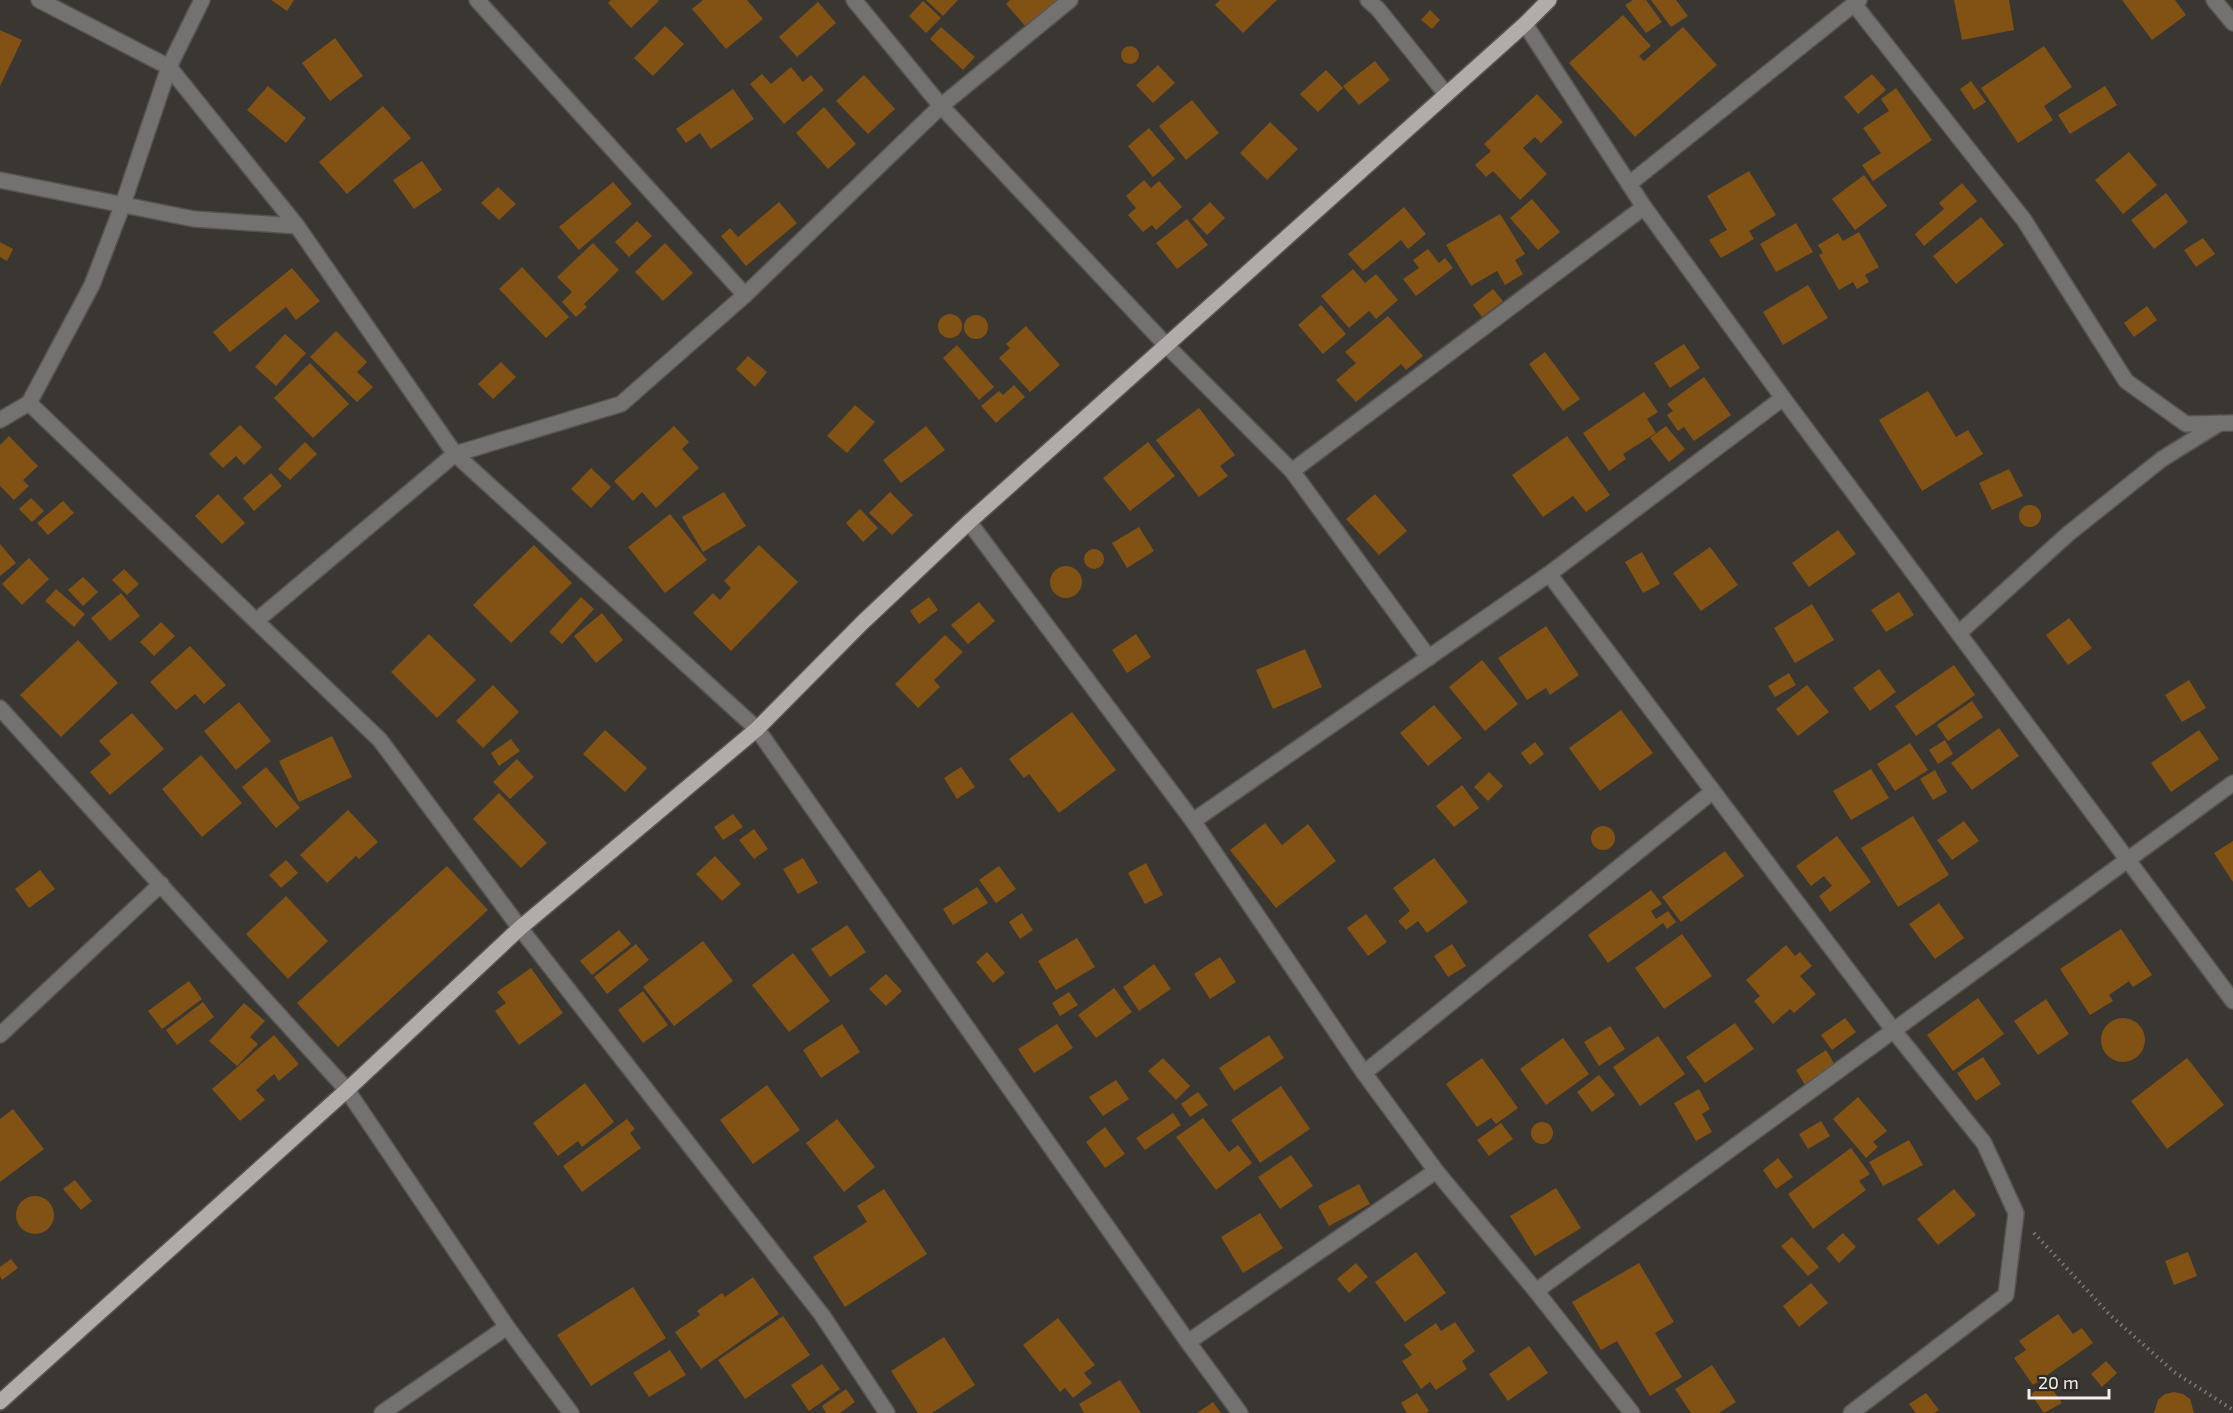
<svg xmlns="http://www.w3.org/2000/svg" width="2233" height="1413" viewBox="0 0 2233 1413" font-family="'Exo 2',sans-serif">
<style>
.building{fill:#815214}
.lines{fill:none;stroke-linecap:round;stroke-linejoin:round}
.minor-casing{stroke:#575450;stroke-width:18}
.primary-casing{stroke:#575450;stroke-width:18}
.path{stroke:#7e7a77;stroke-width:4;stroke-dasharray:1.5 4.5;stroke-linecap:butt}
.minor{stroke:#747171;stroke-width:15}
.primary{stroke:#b1aba9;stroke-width:15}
</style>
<rect width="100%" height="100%" fill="#3a3632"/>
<g class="building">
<polygon points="271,0 294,0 287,11"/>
<polygon points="611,0 658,0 659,1 631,28 608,3"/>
<polygon points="703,0 747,0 763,19 726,49 692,9"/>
<polygon points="926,0 958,0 943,16"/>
<polygon points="1010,0 1058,0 1026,27 1006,4"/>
<polygon points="1220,0 1277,0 1243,33 1215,5"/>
<polygon points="1633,0 1646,0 1662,22 1646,33 1625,5"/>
<polygon points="1651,0 1676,0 1688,16 1671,27"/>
<polygon points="1954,0 2009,0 2014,30 1962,40"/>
<polygon points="2122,0 2175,0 2186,15 2152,40"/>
<polygon points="923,1 941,18 926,33 909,16"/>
<polygon points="818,2 836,23 797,57 779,37"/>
<polygon points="1430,10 1440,20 1432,29 1421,20"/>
<polygon points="1623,15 1651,46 1639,56 1644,61 1683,27 1717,65 1635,137 1569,63"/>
<polygon points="665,26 684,44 653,76 634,58"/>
<polygon points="941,27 975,57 963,70 930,39"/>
<polygon points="0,30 22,40 0,86"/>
<polygon points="335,38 363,76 330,101 302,63"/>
<circle cx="1130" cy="55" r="9"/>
<polygon points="2044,46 2072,87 2044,106 2053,120 2018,143 1981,88"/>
<polygon points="1375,61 1390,80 1359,105 1343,86"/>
<polygon points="1158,65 1175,83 1153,103 1136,85"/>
<polygon points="791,67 803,82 811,75 824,90 784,124 750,84 762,74 771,84"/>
<polygon points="1326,70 1343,88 1318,112 1300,94"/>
<polygon points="1872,74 1886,90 1858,114 1844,97"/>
<polygon points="864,75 895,109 868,134 836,101"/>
<polygon points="1971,81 1986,102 1974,110 1960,89"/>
<polygon points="268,86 306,118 286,143 247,110"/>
<polygon points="2105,86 2117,105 2070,134 2058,115"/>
<polygon points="1896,88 1932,140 1873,181 1862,165 1881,153 1863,128 1889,111 1881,99"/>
<polygon points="733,89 754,119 711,149 700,133 686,143 676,129"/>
<polygon points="1537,94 1563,122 1541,143 1535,137 1523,148 1547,174 1520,200 1493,171 1486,177 1475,165 1491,151 1484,144"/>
<polygon points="1192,100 1219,133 1186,160 1159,126"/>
<polygon points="383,106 411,138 347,194 319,162"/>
<polygon points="824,107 856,144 828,169 796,133"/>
<polygon points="1270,122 1298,149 1267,180 1240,153"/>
<polygon points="1149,128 1175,159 1153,177 1128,146"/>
<polygon points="2129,152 2157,185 2123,214 2095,180"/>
<polygon points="422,161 442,190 414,209 393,180"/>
<polygon points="1749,171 1776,215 1749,231 1754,239 1721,258 1709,240 1727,230 1707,196"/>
<polygon points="1864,175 1887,206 1855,230 1832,199"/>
<polygon points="1144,180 1151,188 1159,181 1182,207 1156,230 1152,225 1143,232 1128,215 1136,208 1126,196"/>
<polygon points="613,182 632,204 579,250 559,227"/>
<polygon points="1962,183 1977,201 1924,246 1915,234 1944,209 1939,203"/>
<polygon points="498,187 516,204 499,220 481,203"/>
<polygon points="2166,193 2188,222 2154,249 2131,220"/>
<polygon points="1532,199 1560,232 1538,250 1510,218"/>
<polygon points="779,202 797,223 746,266 721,236 730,228 738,237"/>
<polygon points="1210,202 1225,218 1207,235 1192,219"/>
<polygon points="1404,207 1426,234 1408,249 1401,240 1363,271 1348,254"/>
<polygon points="1500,214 1525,254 1515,260 1523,274 1505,285 1497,271 1471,286 1446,245"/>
<polygon points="1981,217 2004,245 1956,284 1933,256"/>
<polygon points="1187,219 1208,245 1177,269 1156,243"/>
<polygon points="637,221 652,236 629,257 615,242"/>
<polygon points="1796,223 1813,252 1776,272 1760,244"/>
<polygon points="1859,232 1879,267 1865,275 1869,282 1857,289 1853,282 1839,290 1819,255 1823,253 1818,245 1838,233 1843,241"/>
<polygon points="2203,238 2215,254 2196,267 2184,250"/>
<polygon points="0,242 13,249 7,261 0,257"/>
<polygon points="593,243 619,270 584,304 587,307 576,317 562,302 572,292 557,277"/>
<polygon points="665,243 693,273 663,301 635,272"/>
<polygon points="1428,249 1439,263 1445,258 1453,268 1416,296 1403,279 1419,268 1413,260"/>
<polygon points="522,267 569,317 546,338 499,289"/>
<polygon points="292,268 320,301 296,320 286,307 230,352 213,332"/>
<polygon points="1353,269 1365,283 1376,274 1398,300 1376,319 1369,311 1349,328 1321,296"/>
<polygon points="1808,285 1828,318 1783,345 1763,312"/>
<polygon points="1493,289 1503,301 1482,317 1473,305"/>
<polygon points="1321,305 1346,334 1323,354 1298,325"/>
<polygon points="2147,306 2157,320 2134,337 2124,323"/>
<circle cx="950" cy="326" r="12"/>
<circle cx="976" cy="327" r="12"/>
<polygon points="1388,316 1423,356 1406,370 1401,364 1356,402 1336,380 1356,363 1345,352"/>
<polygon points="1026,326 1060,365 1030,392 999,358 1010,348 1006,344"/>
<polygon points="336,331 367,362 357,372 373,387 357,402 310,357"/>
<polygon points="285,334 306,353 276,386 255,367"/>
<polygon points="1684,344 1700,368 1670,388 1654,363"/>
<polygon points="957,345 994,387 979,400 943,358"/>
<polygon points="1545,352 1580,399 1563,411 1529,364"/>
<polygon points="748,356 767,372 755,387 736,369"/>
<polygon points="501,362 516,377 493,399 478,384"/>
<polygon points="310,363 349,404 313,438 274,398"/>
<polygon points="1704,377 1731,415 1694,441 1684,427 1678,431 1667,415 1673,411 1667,404"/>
<polygon points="1014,385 1025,397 996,423 981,406 999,391 1003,395"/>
<polygon points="1928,391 1956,437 1968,430 1983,454 1922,491 1879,420"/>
<polygon points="1644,392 1658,412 1647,419 1656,433 1623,454 1626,459 1609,471 1583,433"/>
<polygon points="855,405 875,422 847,453 827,436"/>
<polygon points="1199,408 1235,455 1220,466 1228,476 1199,497 1156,440"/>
<polygon points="240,425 262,447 244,465 236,456 223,468 209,454"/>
<polygon points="674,426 689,442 682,449 699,468 656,508 642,492 633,501 614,481"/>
<polygon points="926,426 945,450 901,483 883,460"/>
<polygon points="1666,426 1685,449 1669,462 1650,438"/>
<polygon points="9,436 38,466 23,480 29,486 14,500 0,486 0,445"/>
<polygon points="1567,436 1610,495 1586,512 1573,496 1543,517 1512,475"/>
<polygon points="305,442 317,454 290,480 278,469"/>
<polygon points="1148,442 1175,476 1130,511 1103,478"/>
<polygon points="591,468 611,487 591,508 571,489"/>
<polygon points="2009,469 2023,496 1992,510 1979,483"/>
<polygon points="271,473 282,486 254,511 243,498"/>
<polygon points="724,492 746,526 703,552 682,517"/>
<polygon points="890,492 913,515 892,535 869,513"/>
<polygon points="218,494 245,523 222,544 195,516"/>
<polygon points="1375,494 1407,531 1379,555 1346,519"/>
<polygon points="31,498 44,511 32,522 19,509"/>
<polygon points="63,501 74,513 48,535 37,523"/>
<circle cx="2030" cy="516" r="11"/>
<polygon points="860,509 878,528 863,542 846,523"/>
<polygon points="670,514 707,560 665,593 628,547"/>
<polygon points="1139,527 1154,551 1127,568 1112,543"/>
<polygon points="1838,530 1856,554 1809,587 1792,563"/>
<polygon points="0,544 16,563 0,576"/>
<polygon points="534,545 572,583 511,643 473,605"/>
<polygon points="759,545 798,582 731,651 693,613 713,593 720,600 731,588 724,581"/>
<polygon points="1710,547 1738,585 1701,611 1673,573"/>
<circle cx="1094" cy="559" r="10"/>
<polygon points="1642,552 1660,584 1643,593 1625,562"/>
<polygon points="29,558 49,579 22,605 2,584"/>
<circle cx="1066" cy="582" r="16"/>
<polygon points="124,569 139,584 127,595 112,580"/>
<polygon points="83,577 98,592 83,606 68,590"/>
<polygon points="56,589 85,614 74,627 45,601"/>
<polygon points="1899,592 1914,615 1886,632 1871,610"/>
<polygon points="121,593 140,616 110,641 91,618"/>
<polygon points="581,597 594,609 562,644 549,632"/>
<polygon points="929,597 938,610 919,624 910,611"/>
<polygon points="979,602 995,621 968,644 951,625"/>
<polygon points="1812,604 1834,640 1795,663 1774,628"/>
<polygon points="602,613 623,640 596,663 574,636"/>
<polygon points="2069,618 2092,648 2068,665 2046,635"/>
<polygon points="161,622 175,636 154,656 140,642"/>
<polygon points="1546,626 1579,675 1550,695 1546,688 1527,700 1498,658"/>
<polygon points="429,634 476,680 437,718 391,672"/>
<polygon points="1136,634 1151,657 1127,673 1112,650"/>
<polygon points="945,635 963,652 934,680 940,687 918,708 895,684"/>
<polygon points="78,640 118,683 61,737 20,695"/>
<polygon points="190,646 226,685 204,704 195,694 176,710 150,682"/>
<polygon points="1305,649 1322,687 1273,709 1256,670"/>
<polygon points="1482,660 1518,704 1485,731 1449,687"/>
<polygon points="1954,665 1975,695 1916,736 1895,706"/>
<polygon points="1879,669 1896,692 1870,711 1853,688"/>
<polygon points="1789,673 1796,685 1775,697 1768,686"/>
<polygon points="2189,680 2206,708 2182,722 2165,695"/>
<polygon points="493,685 519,712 483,748 456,721"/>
<polygon points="1807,685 1829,712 1798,736 1776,709"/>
<polygon points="1972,701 1983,717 1948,741 1937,725"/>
<polygon points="239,702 271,741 236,770 204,731"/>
<polygon points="1434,705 1462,738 1428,766 1400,733"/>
<polygon points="1621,710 1653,753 1600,791 1569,748"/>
<polygon points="1072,712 1116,770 1059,813 1029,774 1024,778 1009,759"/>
<polygon points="132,713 164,749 110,795 90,772 111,754 99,741"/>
<polygon points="1999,728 2019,756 1972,790 1951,763"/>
<polygon points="605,730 647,768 625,792 583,754"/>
<polygon points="2199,730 2219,759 2171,792 2151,763"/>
<polygon points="332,736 352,777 299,802 279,761"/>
<polygon points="511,739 520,751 499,766 491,753"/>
<polygon points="1945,740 1953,754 1938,764 1929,750"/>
<polygon points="1535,742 1544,754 1530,765 1521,753"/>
<polygon points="1910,743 1928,770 1895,791 1877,764"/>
<polygon points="201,755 242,803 202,837 162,789"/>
<polygon points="517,759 534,777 510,799 493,782"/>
<polygon points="266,767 300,808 276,828 242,787"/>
<polygon points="961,767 975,787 957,799 944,778"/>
<polygon points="1871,769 1889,798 1851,820 1833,791"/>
<polygon points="1935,770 1947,792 1933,800 1920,779"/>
<polygon points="1489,772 1503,786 1488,801 1474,787"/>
<polygon points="1462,785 1479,808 1454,827 1436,806"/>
<polygon points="499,793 547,843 521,868 473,819"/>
<polygon points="348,810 378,842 359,859 356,856 327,883 300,855"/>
<polygon points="733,814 743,827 723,840 714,827"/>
<polygon points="1913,816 1949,875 1898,907 1861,848"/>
<polygon points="1964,821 1979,841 1952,860 1937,840"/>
<polygon points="1265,823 1282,845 1308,824 1336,861 1276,908 1230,850"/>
<circle cx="1603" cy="838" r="12"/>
<polygon points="754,829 768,849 754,859 739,840"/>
<polygon points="1837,836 1871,882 1830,912 1819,896 1832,886 1824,876 1811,886 1796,866"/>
<polygon points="2233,841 2233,882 2214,853"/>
<polygon points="1725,851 1744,876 1681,922 1662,897"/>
<polygon points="715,856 741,884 722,901 696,874"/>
<polygon points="803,858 818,883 798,894 783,869"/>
<polygon points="1434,858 1468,902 1427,933 1418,921 1406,930 1398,921 1410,911 1393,888"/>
<polygon points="286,860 298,873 281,888 269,875"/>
<polygon points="1146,863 1163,895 1145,904 1128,873"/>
<polygon points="447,866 488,910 338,1047 297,1003"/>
<polygon points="999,866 1016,889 996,903 979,880"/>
<polygon points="40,870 55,889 29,908 15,889"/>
<polygon points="977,887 988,903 953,925 943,909"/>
<polygon points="1651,890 1662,904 1651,911 1656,919 1668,911 1676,922 1667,929 1663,923 1608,963 1588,935"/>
<polygon points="286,896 328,941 288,979 246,934"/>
<polygon points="1939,903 1964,938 1935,959 1909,924"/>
<polygon points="1022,913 1033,930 1020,939 1009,922"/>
<polygon points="1366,914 1387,942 1368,956 1347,928"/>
<polygon points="847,925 866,952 830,977 811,949"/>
<polygon points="2121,929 2152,975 2133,987 2129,981 2109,995 2113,1001 2090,1015 2060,969"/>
<polygon points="619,930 631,944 592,975 580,961"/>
<polygon points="1682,934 1712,976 1664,1009 1635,968"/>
<polygon points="1077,938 1095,967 1056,990 1038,961"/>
<polygon points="703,941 733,981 674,1026 643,987"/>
<polygon points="636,944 649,960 607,994 594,977"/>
<polygon points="1452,944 1466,966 1448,977 1434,956"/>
<polygon points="1786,945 1795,956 1800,952 1812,966 1800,976 1816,994 1794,1013 1790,1009 1773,1024 1754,1001 1760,996 1746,980"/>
<polygon points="987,952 1005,973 993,983 976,962"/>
<polygon points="793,953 830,1001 789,1032 752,985"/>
<polygon points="1220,957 1236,982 1210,999 1194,974"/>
<polygon points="1154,964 1171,989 1139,1011 1123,987"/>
<polygon points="531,968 563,1013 519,1045 495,1011 506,1003 497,992"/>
<polygon points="886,974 902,991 886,1006 869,989"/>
<polygon points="189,981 202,999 162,1029 148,1011"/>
<polygon points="1114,988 1132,1012 1096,1038 1078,1015"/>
<polygon points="643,991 668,1025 643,1043 618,1010"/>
<polygon points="1069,992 1078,1005 1060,1016 1052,1003"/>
<polygon points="1978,998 2004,1034 1953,1071 1927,1035"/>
<polygon points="2046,999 2069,1034 2038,1055 2014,1021"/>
<polygon points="203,1002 214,1017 177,1045 166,1030"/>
<polygon points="244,1003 265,1021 250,1037 258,1044 237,1066 209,1041"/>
<polygon points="1845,1018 1856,1032 1832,1050 1821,1035"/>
<circle cx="2123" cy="1040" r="22"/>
<polygon points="1735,1023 1754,1049 1705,1083 1686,1057"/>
<polygon points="842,1024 860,1052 821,1078 803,1050"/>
<polygon points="1057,1024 1073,1048 1034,1073 1018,1049"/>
<polygon points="1610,1026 1625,1049 1599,1066 1584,1042"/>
<polygon points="274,1035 299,1064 279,1081 274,1074 256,1090 265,1100 240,1121 212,1089"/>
<polygon points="1269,1035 1284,1058 1234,1091 1219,1068"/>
<polygon points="1658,1036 1685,1074 1640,1106 1613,1067"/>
<polygon points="1563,1038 1589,1074 1546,1105 1520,1069"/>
<polygon points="1826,1050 1835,1065 1805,1085 1796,1070"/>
<polygon points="1983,1057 2001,1084 1976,1101 1957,1073"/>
<polygon points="1163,1058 1190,1086 1176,1100 1148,1071"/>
<polygon points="1482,1058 1518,1108 1496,1124 1491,1118 1477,1127 1446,1084"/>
<polygon points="2187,1058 2224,1105 2167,1149 2131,1101"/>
<polygon points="1599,1075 1615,1095 1592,1112 1577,1092"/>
<polygon points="1116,1080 1129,1099 1103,1116 1089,1097"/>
<polygon points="585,1083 614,1122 582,1147 578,1141 558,1156 533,1123"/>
<polygon points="767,1085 800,1130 753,1164 720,1120"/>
<polygon points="1281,1086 1310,1129 1260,1163 1231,1120"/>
<polygon points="1699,1089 1710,1109 1702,1114 1712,1132 1696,1141 1674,1103"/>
<polygon points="1198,1092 1208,1105 1190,1117 1181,1104"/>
<polygon points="1858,1097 1887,1131 1873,1142 1878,1147 1866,1158 1833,1119"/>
<polygon points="13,1109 44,1149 0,1182 0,1119"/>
<polygon points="1173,1113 1181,1125 1145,1150 1136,1138"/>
<polygon points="1203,1118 1229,1152 1238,1145 1252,1163 1216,1190 1176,1137"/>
<polygon points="627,1119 635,1129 630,1133 641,1148 582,1192 563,1166"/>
<polygon points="837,1119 875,1167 844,1192 806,1143"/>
<polygon points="1821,1121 1830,1136 1808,1149 1799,1134"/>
<circle cx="1542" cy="1133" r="11"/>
<polygon points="1501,1123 1513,1139 1489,1156 1477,1140"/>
<polygon points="1105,1127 1125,1154 1105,1168 1086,1142"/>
<polygon points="1909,1140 1923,1165 1883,1186 1869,1162"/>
<polygon points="1851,1148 1870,1174 1859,1181 1866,1190 1813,1229 1788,1194"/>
<polygon points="1291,1155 1313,1186 1280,1209 1258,1177"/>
<polygon points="1778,1158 1793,1177 1776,1189 1763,1170"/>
<polygon points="75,1180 92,1201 81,1210 63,1189"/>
<polygon points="1359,1184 1370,1204 1329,1226 1318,1206"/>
<polygon points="1556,1188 1581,1228 1535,1256 1510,1216"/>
<polygon points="884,1189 927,1254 845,1307 813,1257 867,1222 857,1206"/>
<polygon points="1954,1189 1976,1215 1938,1245 1917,1219"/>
<circle cx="35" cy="1215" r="19"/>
<polygon points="1260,1213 1283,1248 1243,1273 1221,1237"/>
<polygon points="1843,1233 1856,1247 1839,1263 1826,1248"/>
<polygon points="1792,1237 1819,1267 1808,1276 1781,1246"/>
<polygon points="1416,1252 1446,1293 1405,1322 1375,1282"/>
<polygon points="2188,1252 2197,1276 2174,1285 2165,1261"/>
<polygon points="11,1259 18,1268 2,1280 0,1276 0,1267"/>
<polygon points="1356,1263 1368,1277 1349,1293 1337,1279"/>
<polygon points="1639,1263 1674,1322 1655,1333 1682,1377 1650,1396 1617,1341 1601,1350 1572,1302"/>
<polygon points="753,1277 779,1314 701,1369 675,1332 700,1315 697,1311 722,1293 725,1297"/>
<polygon points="1811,1283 1828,1303 1799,1327 1783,1306"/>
<polygon points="633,1287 666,1338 591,1386 557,1335"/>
<polygon points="2058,1314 2073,1334 2082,1328 2093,1343 2033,1385 2014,1358 2026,1350 2019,1341"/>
<polygon points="783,1316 810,1355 745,1399 718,1360"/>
<polygon points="1058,1318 1095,1365 1084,1373 1092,1383 1073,1398 1065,1388 1060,1392 1023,1345"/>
<polygon points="1455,1322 1475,1351 1462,1361 1467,1369 1436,1390 1430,1382 1421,1389 1402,1361 1412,1355 1404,1345 1436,1323 1441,1331"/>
<polygon points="944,1337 975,1385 932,1413 918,1413 891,1371"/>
<polygon points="1529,1346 1548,1373 1508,1401 1489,1374"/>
<polygon points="670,1350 686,1375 649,1397 633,1373"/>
<polygon points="2106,1361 2117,1373 2102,1387 2091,1374"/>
<polygon points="822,1364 840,1389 809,1411 791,1385"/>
<polygon points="1712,1365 1736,1402 1719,1413 1691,1413 1675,1389"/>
<polygon points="1120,1380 1141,1413 1084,1413 1079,1404"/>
<polygon points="2048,1383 2062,1403 2044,1413 2031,1394"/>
<polygon points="846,1389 855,1402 840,1413 826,1413 822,1406"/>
<polygon points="2174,1392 2183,1394 2190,1399 2194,1413 2154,1413 2158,1400 2165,1394"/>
<polygon points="1417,1393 1429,1411 1426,1413 1407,1413 1401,1403"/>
<polygon points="1926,1393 1939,1410 1934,1413 1916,1413 1909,1404"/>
<polygon points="1213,1402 1221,1413 1197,1413"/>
</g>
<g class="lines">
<g class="minor-casing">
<g id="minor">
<polyline points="39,0 169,67 297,226 455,454 757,729 1188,1342 1240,1413"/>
<polyline points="477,0 745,295"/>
<polyline points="854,0 941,106 1166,345 1292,471 1429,658"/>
<polyline points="1368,0 1378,9 1446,94"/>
<polyline points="2214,0 2233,23"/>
<polyline points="1854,4 2024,220 2126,381 2186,424 2233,423"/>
<polyline points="1525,24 1644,207 1783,398 2233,1001"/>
<polyline points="0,180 194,219 297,226"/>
<polyline points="1629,184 1859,0"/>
<polyline points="29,403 380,740 520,928 822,1315 887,1413"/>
<polyline points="0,420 29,403 92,285 123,204 169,67 202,0"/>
<polyline points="1292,471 1644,207"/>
<polyline points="969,522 1193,821 1364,1073 1436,1171 1536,1291 1632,1413"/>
<polyline points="1549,574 1894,1031 1984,1143 2016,1213 2006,1295 1851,1413"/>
<polyline points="256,621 455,454 621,404 745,295 941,106 1070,0"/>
<polyline points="1959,633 2068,534 2162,459 2220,423"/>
<polyline points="0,708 347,1090 507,1327 571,1413"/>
<polyline points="1193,821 1549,574 1783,398"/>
<polyline points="0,1035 161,884"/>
<polyline points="1364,1073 1712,792"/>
<polyline points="1536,1291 2233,783"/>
<polyline points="1188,1342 1436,1171"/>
<polyline points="382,1413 507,1327"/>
</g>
</g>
<g class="primary-casing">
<polyline id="primary" points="0,1402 347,1090 520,928 757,729 862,623 969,522 1525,24 1549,0"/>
</g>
<polyline class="path" points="2034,1233 2109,1314 2174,1372 2233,1410"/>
<use href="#minor" class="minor"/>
<use href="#primary" class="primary"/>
</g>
<path d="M2029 1389v9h80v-9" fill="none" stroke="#f2efec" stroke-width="3"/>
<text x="2038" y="1389" font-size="18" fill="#f2efec" stroke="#302c28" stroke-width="4.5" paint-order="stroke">20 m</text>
</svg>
